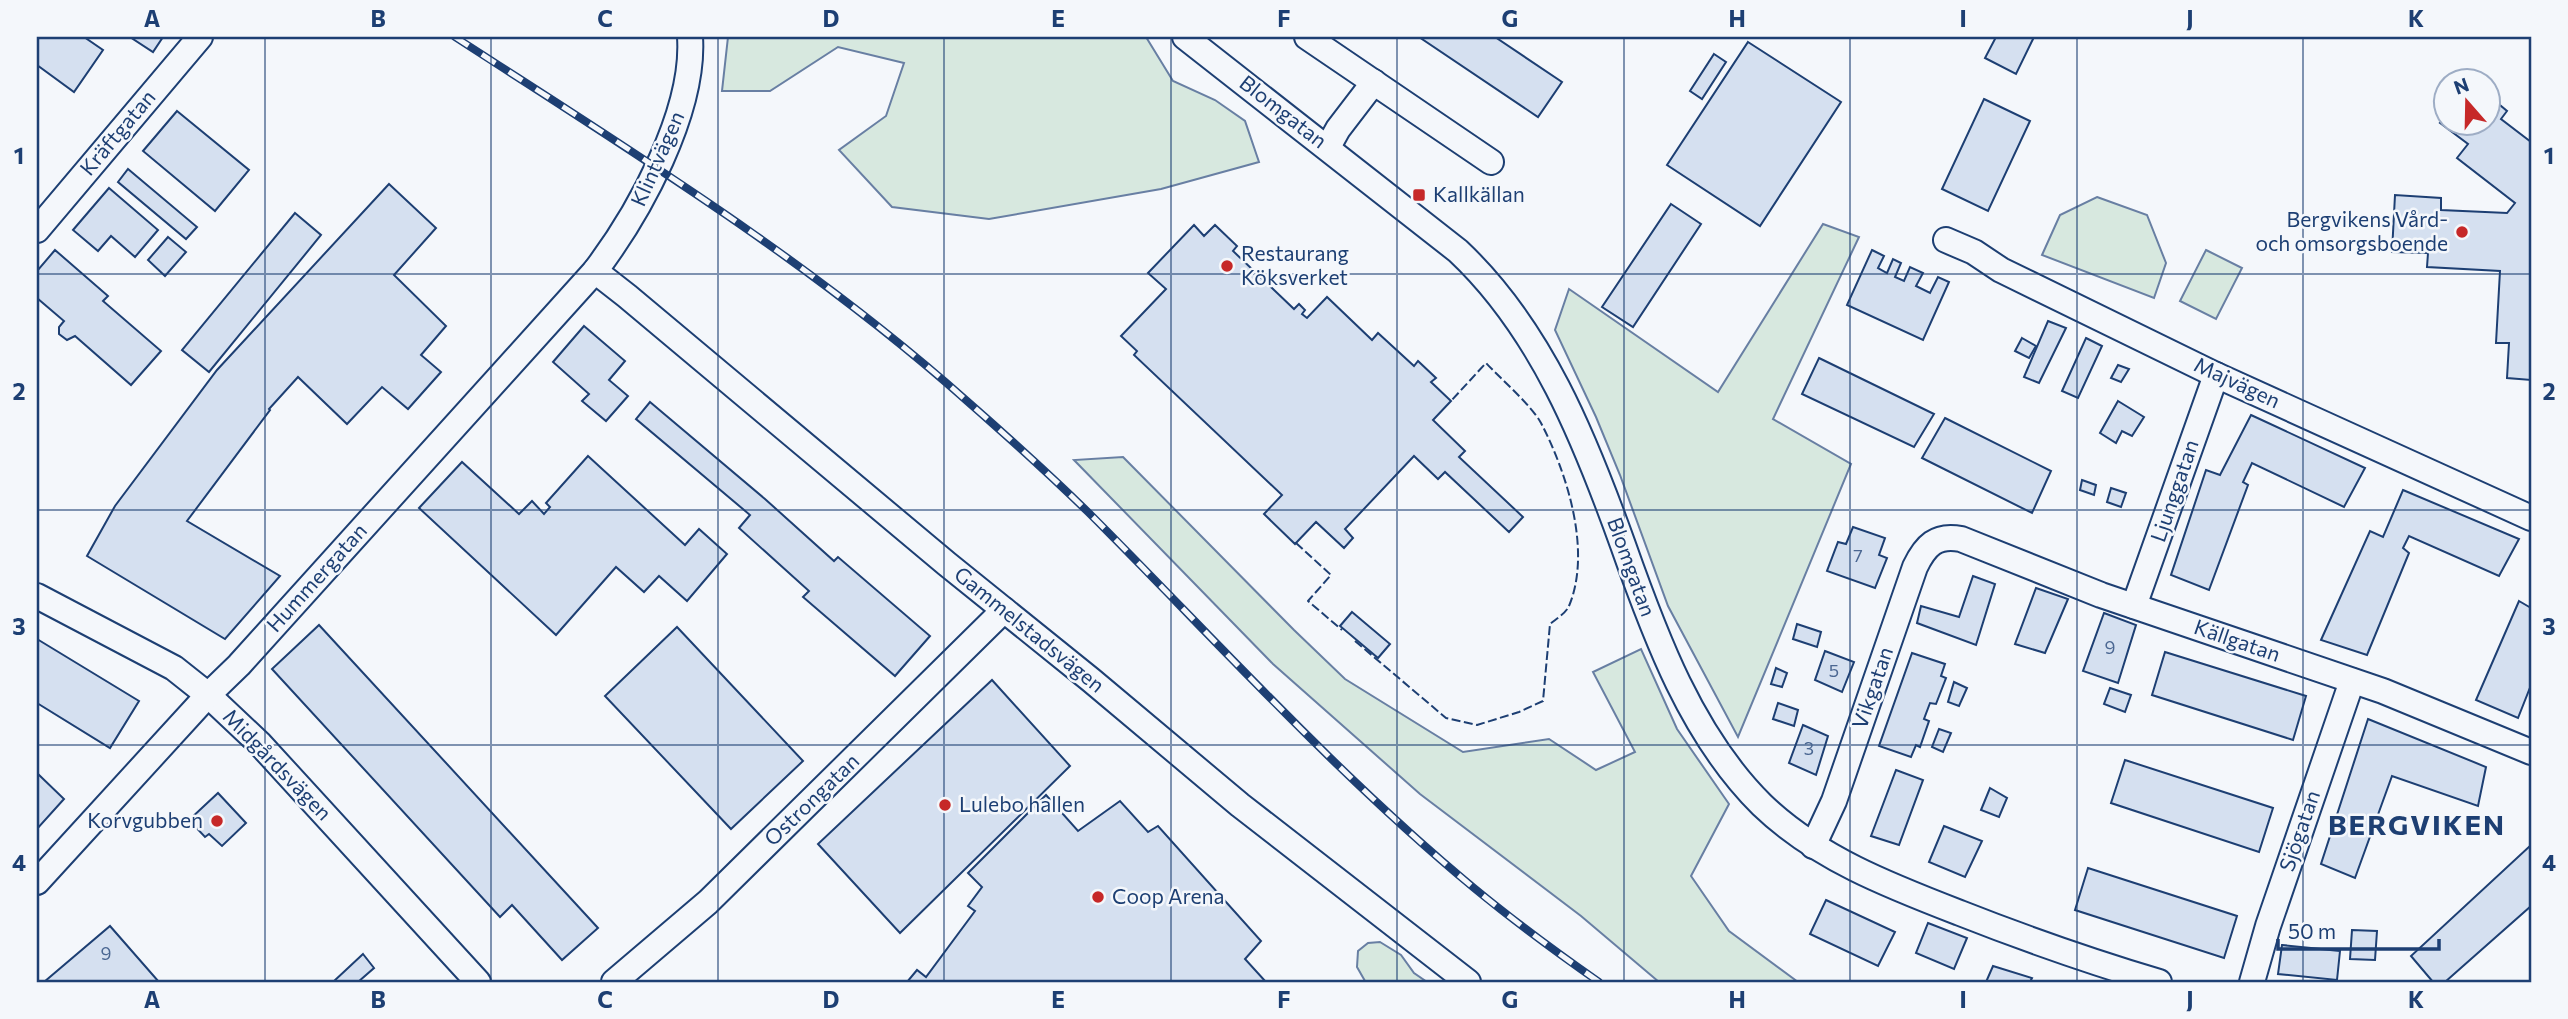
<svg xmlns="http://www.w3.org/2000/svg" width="2568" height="1019" viewBox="0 0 2568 1019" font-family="Commissioner,sans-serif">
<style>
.green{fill:#d7e8df;stroke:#687fa3;stroke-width:2}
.building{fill:#d5e0f0;stroke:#1d3f73;stroke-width:2}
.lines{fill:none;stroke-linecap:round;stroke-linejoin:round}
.minor-casing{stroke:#1d3f73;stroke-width:28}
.minor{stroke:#f4f7fb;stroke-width:24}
.rail-casing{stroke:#1d3f73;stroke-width:8}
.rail{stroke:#f4f7fb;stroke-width:5;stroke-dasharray:16;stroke-linecap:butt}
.fence{stroke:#1d3f73;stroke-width:2;stroke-dasharray:9 3.5;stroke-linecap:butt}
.grid{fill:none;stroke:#1d3f73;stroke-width:2;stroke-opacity:0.55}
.poi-dot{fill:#c62828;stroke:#f4f7fb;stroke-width:2.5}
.labels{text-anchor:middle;stroke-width:5;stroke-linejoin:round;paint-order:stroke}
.number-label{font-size:18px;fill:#4b6792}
.street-label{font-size:21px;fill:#1d3f73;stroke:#f4f7fb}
.poi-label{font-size:21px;fill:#1d3f73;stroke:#f4f7fb;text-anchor:start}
.district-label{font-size:28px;font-weight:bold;letter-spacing:2px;fill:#1d3f73;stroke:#f4f7fb}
.neatline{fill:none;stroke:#1d3f73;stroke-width:2.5}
.grid-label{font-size:23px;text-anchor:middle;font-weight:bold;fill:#1d3f73}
</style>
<rect width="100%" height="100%" fill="#f4f7fb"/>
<g class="green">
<polygon points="728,37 1146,37 1173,81 1215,100 1245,121 1259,162 1161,189 989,219 892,207 839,150 886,116 904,63 838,47 770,91 722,91"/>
<polygon points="2097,197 2147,215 2166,263 2154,298 2042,255 2060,215"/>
<polygon points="1823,224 1859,237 1773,419 1851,464 1738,737 1668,606 1620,475 1596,417 1555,330 1569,289 1718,392"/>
<polygon points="2206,250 2242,268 2216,319 2180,301"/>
<polygon points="1123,457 1294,630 1345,679 1463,752 1549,739 1596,770 1635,752 1593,672 1641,649 1677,729 1729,804 1691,876 1729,931 1798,982 1659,982 1581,916 1420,794 1273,664 1074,460"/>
<polygon points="1380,942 1401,955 1414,973 1427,982 1365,981 1357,967 1358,951 1368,943"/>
</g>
<g class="building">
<polygon points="37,37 84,37 103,50 74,92 37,65"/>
<polygon points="130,37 163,37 153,52"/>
<polygon points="1419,37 1495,37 1562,82 1538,117"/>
<polygon points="1996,37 2034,37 2016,74 1985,58"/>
<polygon points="1748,42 1841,102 1760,226 1667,165"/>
<polygon points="1714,54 1726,62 1702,99 1690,91"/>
<polygon points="2488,95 2507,111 2501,119 2531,142 2531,380 2507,378 2509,343 2496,343 2500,271 2427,267 2428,253 2392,252 2395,195 2441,198 2441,210 2507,213 2515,203 2457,158 2468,144 2440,123 2446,117 2446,122 2488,122"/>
<polygon points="1984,99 2030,121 1988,211 1942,189"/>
<polygon points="177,111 249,170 215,211 143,151"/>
<polygon points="128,169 197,227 186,239 118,182"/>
<polygon points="389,184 436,228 394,275 446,326 421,355 441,372 408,409 382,387 347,424 298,377 269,409 270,410 187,521 280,576 225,639 87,556 115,506 217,370"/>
<polygon points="109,188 158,230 135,257 111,236 98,251 73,230"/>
<polygon points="1671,204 1701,224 1633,327 1602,307"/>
<polygon points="295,213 321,235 209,372 182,350"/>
<polygon points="1194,225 1204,236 1215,225 1237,246 1233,251 1294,309 1299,304 1305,310 1302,314 1307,318 1327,297 1372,340 1378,333 1414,366 1418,361 1436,378 1431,382 1451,401 1433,420 1465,451 1459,457 1523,517 1509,532 1445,472 1438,479 1414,456 1345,529 1353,538 1344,548 1316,522 1295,544 1264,514 1282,495 1134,355 1137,351 1121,336 1166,289 1148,273"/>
<polygon points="168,237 186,252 165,276 148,260"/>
<polygon points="55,250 108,296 103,301 161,351 131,385 75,336 67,340 59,334 59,327 64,321 37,298 37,271"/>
<polygon points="1872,250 1884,256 1878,268 1887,273 1893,259 1901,263 1895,277 1904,281 1910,267 1923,273 1916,286 1930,293 1938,277 1949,282 1923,340 1847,305"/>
<polygon points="2048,321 2066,328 2039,383 2024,377"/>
<polygon points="584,326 625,361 609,380 628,396 606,421 582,401 589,394 553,362"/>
<polygon points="2022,338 2036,346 2029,358 2015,351"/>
<polygon points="2086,338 2102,346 2078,398 2062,391"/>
<polygon points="1819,358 1934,414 1914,447 1802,394"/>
<polygon points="2118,365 2129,369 2121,382 2111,378"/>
<polygon points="2118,401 2144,417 2132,436 2122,431 2116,443 2100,433"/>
<polygon points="650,402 765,499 834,561 838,557 930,636 895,676 803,597 809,591 739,528 750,515 636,419"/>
<polygon points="2251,415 2365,468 2344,507 2252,463 2243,482 2248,485 2209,590 2171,575 2206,470 2220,475"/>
<polygon points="1945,418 2051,471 2032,513 1922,458"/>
<polygon points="588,456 685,545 699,529 727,554 687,601 659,576 644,592 616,567 556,635 419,508 462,462 519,514 532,501 544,514 550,507 546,503"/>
<polygon points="2082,480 2096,485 2094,495 2080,490"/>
<polygon points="2111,488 2126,493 2121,507 2107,502"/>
<polygon points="2403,490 2519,539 2499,576 2409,536 2403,548 2409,553 2367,655 2321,640 2370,531 2383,537"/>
<polygon points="1853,527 1885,538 1879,555 1887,558 1875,588 1827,571 1838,542 1846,544"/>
<polygon points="1973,576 1995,584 1976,645 1917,623 1921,606 1959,617"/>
<polygon points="2036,588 2068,599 2045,653 2015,644"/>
<polygon points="2519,601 2531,608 2531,685 2518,718 2476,700"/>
<polygon points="1352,612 1390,644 1378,658 1340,626"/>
<polygon points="2104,613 2136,625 2118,683 2083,671"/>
<polygon points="1797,624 1821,632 1817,647 1793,639"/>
<polygon points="319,625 598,928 562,960 512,905 500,917 272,669"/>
<polygon points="677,627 803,761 731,829 605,696"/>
<polygon points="37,639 139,701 110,748 37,703"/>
<polygon points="1825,651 1854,662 1842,692 1815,680"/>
<polygon points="2165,652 2306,696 2293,740 2152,695"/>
<polygon points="1912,653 1945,664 1941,676 1946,678 1936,704 1930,703 1924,719 1929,721 1920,747 1916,745 1911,757 1879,746"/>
<polygon points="1776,668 1787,673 1782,687 1771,684"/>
<polygon points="992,680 1070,766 900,933 818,844"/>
<polygon points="1954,682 1967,688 1959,706 1948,702"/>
<polygon points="2110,688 2131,695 2125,712 2104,704"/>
<polygon points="1778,703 1798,710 1794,726 1773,719"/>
<polygon points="2368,719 2486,767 2478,806 2392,776 2355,878 2321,864"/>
<polygon points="1803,725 1828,736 1816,775 1789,763"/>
<polygon points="1939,729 1951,733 1943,752 1932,747"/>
<polygon points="2125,760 2273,808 2259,852 2111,803"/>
<polygon points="1896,770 1923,780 1899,845 1871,836"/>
<polygon points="37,773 64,799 37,829"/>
<polygon points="1990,788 2007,798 1999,817 1981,810"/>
<polygon points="218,793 246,823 222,846 209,834 205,837 189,820"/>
<polygon points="1046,795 1078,831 1120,801 1148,832 1158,826 1261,941 1245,959 1266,982 907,982 917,970 926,977 975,911 968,906 982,887 968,873"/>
<polygon points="1944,826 1982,841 1965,877 1929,862"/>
<polygon points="2531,845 2531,906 2445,982 2433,982 2411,956"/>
<polygon points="2088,868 2237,916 2224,958 2075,910"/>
<polygon points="1826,900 1895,932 1878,966 1810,934"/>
<polygon points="1928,923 1967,938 1954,969 1916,953"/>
<polygon points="110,926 159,982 44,982"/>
<polygon points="2352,930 2377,931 2375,960 2350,959"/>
<polygon points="2282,945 2340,951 2337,980 2278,974"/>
<polygon points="363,954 374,968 358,982 333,982"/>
<polygon points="1993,966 2032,978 2030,982 1986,982"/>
</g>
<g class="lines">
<g class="minor-casing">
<g id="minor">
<path d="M1185,37l273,214c83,78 127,188 165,294 32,91 69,191 139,260 55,53 128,81 198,108 66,26 132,49 199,69"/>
<polyline points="1307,37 1491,162"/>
<polyline points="1328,147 1338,129 1374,82"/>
<polyline points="37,230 200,37"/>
<polyline points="1946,240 1974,252 2001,270 2216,375 2531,518"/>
<polyline points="595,271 627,296 947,564 1091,680 1240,805 1468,982"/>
<polyline points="37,596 174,668 208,695 260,744 478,982"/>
<polyline points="2134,606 2216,375"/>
<path d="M1813,846l21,-45 81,-234c10,-21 21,-33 46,-28l140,56 282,96 148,61"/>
<path d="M37,882l171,-187 31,-30 356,-394c44,-58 100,-159 95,-234"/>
<polyline points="614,982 708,902 1004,610"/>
<polyline points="2252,982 2268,926 2352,681"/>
</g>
</g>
<use href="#minor" class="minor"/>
<g class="rail-casing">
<path id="rail" d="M455,37c176,114 355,224 512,364 41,36 82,73 121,111 127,127 247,261 386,376 40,33 82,64 125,94"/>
</g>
<use href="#rail" class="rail"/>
<g class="fence">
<polyline points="1296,543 1331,575 1308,601 1342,630"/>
<path d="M1355,641l91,77 31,7 42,-13 24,-11 7,-77c6,-5 16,-11 19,-18 23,-55 -2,-133 -28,-183 -9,-17 -40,-44 -55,-60l-35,38"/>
</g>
</g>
<path class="grid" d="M265,37v945M491,37v945M718,37v945M944,37v945M1171,37v945M1397,37v945M1624,37v945M1850,37v945M2077,37v945M2303,37v945M37,274h2494M37,510h2494M37,745h2494"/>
<g class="poi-dot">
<rect x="1412" y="188" width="14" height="14" rx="3.5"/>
<circle cx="2462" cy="232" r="7"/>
<circle cx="1227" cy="266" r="7"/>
<circle cx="945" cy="805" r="7"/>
<circle cx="217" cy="821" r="7"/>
<circle cx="1098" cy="897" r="7"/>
</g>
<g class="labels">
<g class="number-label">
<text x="1858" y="562">7</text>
<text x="2110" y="654">9</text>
<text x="1834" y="677">5</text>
<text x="1809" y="755">3</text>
<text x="106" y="960">9</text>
</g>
<g class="street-label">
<text transform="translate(1283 112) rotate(38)" y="7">Blomgatan</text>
<text transform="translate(118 133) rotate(-50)" y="7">Kräftgatan</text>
<text transform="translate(658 159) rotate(-66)" y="7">Klintvägen</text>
<text transform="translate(2237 383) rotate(25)" y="7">Majvägen</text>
<text transform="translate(2175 491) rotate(-71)" y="7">Ljunggatan</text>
<text transform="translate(1631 567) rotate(70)" y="7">Blomgatan</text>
<text transform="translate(317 578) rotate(-48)" y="7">Hummergatan</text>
<text transform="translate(1029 630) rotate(39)" y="7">Gammelstadsvägen</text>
<text transform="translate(2237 641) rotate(19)" y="7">Källgatan</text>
<text transform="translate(1873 688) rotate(-71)" y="7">Vikgatan</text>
<text transform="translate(277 765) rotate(46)" y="7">Midgårdsvägen</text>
<text transform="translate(812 800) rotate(-44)" y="7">Ostrongatan</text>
<text transform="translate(2300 831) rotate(-71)" y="7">Sjögatan</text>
</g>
<g class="poi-label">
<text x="1433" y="202">Kallkällan</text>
<text x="2448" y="227" text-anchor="end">Bergvikens Vård-<tspan x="2448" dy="24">och omsorgsboende</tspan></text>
<text x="1241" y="261">Restaurang<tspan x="1241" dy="24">Köksverket</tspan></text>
<text x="959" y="812">Lulebo hallen</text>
<text x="203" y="828" text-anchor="end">Korvgubben</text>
<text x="1112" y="904">Coop Arena</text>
</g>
<g class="district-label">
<text x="2417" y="835">BERGVIKEN</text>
</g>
</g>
<rect width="2568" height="1019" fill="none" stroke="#f4f7fb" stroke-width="77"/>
<g transform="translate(2467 102) rotate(340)"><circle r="33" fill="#f4f7fb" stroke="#9eadc5" stroke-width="2"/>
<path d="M0-5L12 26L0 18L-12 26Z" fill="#c62828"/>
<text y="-10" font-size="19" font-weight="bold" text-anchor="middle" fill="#1d3f73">N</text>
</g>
<path d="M2278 939v10h161v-10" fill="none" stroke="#1d3f73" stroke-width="3.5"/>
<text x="2288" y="939" font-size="21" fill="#1d3f73" stroke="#f4f7fb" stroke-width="5" paint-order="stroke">50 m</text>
<rect x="38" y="38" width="2492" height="943" class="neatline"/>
<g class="grid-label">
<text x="152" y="27">A</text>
<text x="378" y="27">B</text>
<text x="605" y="27">C</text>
<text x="831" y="27">D</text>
<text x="1058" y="27">E</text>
<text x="1284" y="27">F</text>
<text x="1510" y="27">G</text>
<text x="1737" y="27">H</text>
<text x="1963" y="27">I</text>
<text x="2190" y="27">J</text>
<text x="2416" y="27">K</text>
<text x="19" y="164">1</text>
<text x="2549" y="164">1</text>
<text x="19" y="400">2</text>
<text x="2549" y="400">2</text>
<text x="19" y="635">3</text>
<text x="2549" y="635">3</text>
<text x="19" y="871">4</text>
<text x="2549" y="871">4</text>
<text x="152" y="1008">A</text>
<text x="378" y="1008">B</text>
<text x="605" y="1008">C</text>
<text x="831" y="1008">D</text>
<text x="1058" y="1008">E</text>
<text x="1284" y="1008">F</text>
<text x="1510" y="1008">G</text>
<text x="1737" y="1008">H</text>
<text x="1963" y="1008">I</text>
<text x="2190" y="1008">J</text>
<text x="2416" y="1008">K</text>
</g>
</svg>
